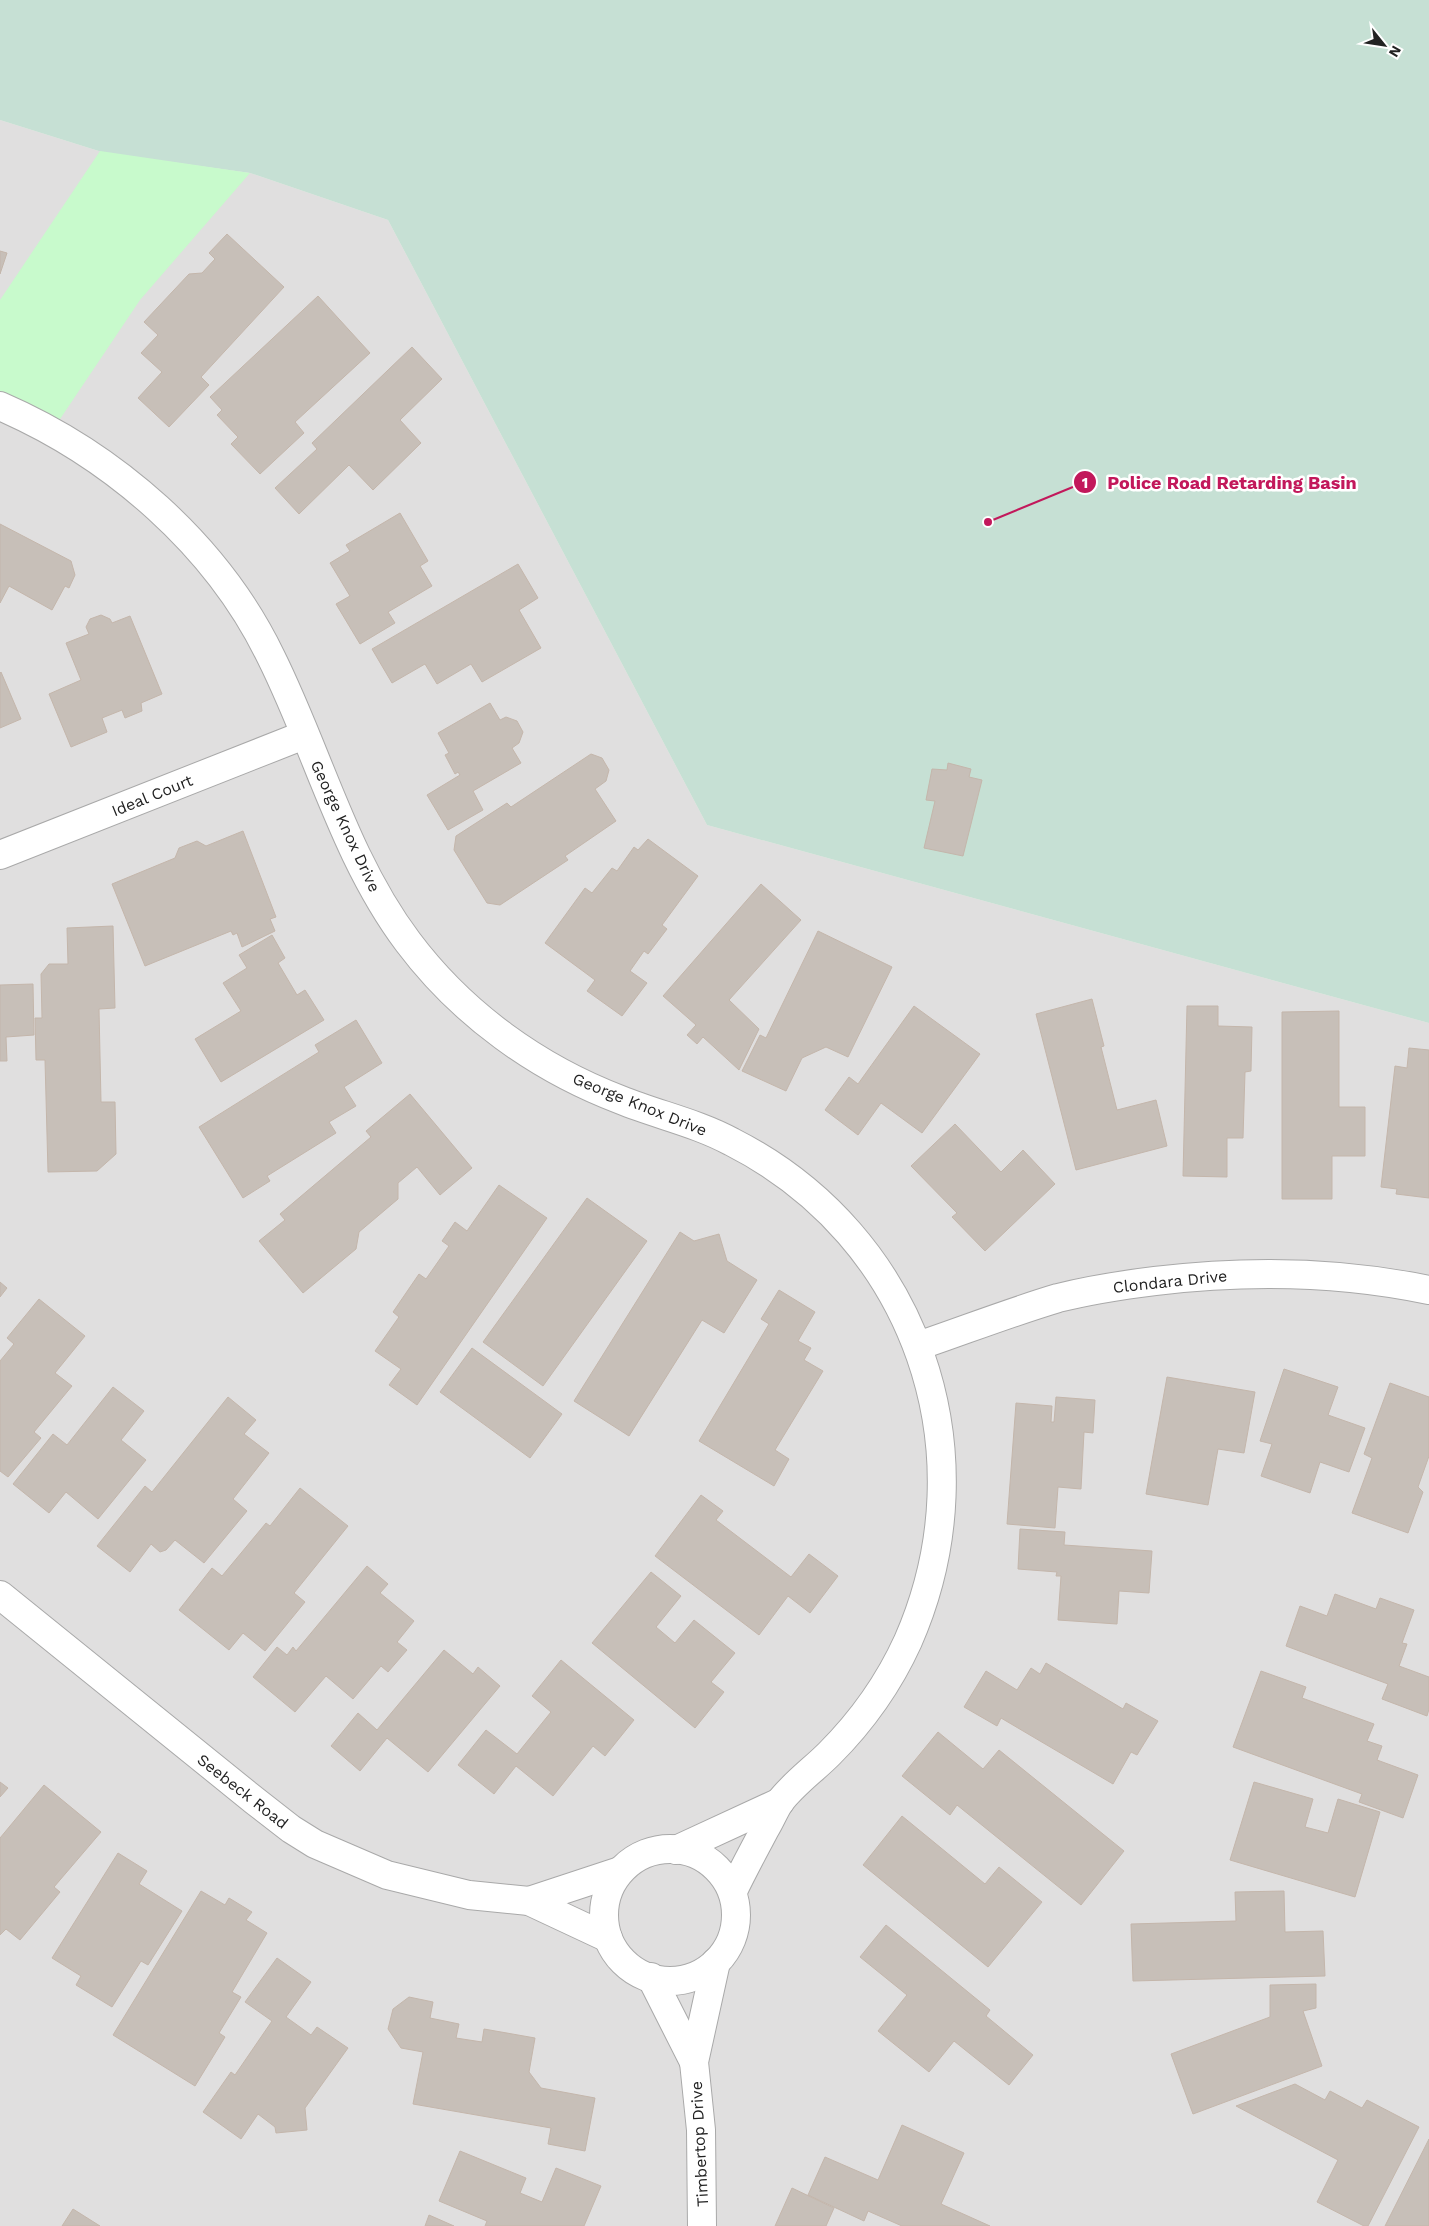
<svg xmlns="http://www.w3.org/2000/svg" width="1429" height="2226" viewBox="0 0 1429 2226" font-family="'Work Sans',sans-serif">
<style>
.residential{fill:#e0dfdf}
.wetland{fill:#c6e0d4}
.park{fill:#c8facc}
.building{fill:#c7bfb8;stroke:#c4b6ab}
.lines{fill:none;stroke-linecap:round;stroke-linejoin:round}
.minor-casing{stroke:#a9a9a9;stroke-width:30}
.minor{stroke:#fff;stroke-width:28}
.labels{text-anchor:middle;stroke-width:5;stroke-linejoin:round;paint-order:stroke}
.street-label{font-size:16px;fill:#222;stroke:#fff}
.leader{fill:none;stroke:#c2185b;stroke-width:2}
.callout-dot{fill:#c2185b;stroke:#fff;stroke-width:2}
.mark-label{font-size:15px;text-anchor:middle;font-weight:bold;fill:#fff}
.callout-label{font-size:18px;text-anchor:middle;font-weight:bold;fill:#c2185b;stroke:#fff;stroke-width:5;stroke-linejoin:round;paint-order:stroke}
</style>
<rect width="100%" height="100%" fill="#f2efe9"/>
<polygon class="residential" points="0,120 105,153 250,173 388,220 707,825 1429,1023 1429,2226 0,2226"/>
<polygon class="wetland" points="0,0 1429,0 1429,1023 707,825 388,220 250,173 105,153 0,120"/>
<polygon class="park" points="100,151 250,173 140,300 52,431 0,406 0,300"/>
<g class="building">
<polygon points="227,234 284,287 201,377 209,385 169,427 138,398 162,372 141,353 158,335 144,322 189,274 202,273 215,259 209,253"/>
<polygon points="0,251 7,253 0,274"/>
<polygon points="318,296 370,353 295,422 304,433 260,474 231,444 238,437 217,415 222,410 210,397"/>
<polygon points="412,347 442,379 400,420 421,443 373,490 349,465 299,514 275,488 317,449 312,443"/>
<polygon points="400,513 428,561 420,566 432,586 388,612 395,623 360,644 336,604 350,596 330,563 350,551 346,545"/>
<polygon points="0,524 71,561 75,575 69,588 65,586 52,610 9,586 0,603"/>
<polygon points="518,564 538,598 519,610 541,648 482,682 471,664 437,684 425,664 392,683 372,649"/>
<polygon points="101,615 110,619 112,623 130,616 162,694 141,703 142,711 125,718 122,710 102,718 107,732 71,747 49,694 81,680 66,643 89,634 86,627 90,619"/>
<polygon points="1,672 21,719 0,728 0,673"/>
<polygon points="490,703 500,720 506,717 517,721 523,732 519,743 512,748 521,763 473,791 483,810 448,830 427,795 460,775 458,772 455,774 445,755 449,753 438,733"/>
<polygon points="591,754 602,758 609,770 606,781 595,789 616,821 565,856 568,860 500,905 487,903 454,850 456,836 507,803 511,807"/>
<polygon points="948,763 971,769 969,777 982,780 963,856 924,848 935,801 926,800 932,769 947,770"/>
<polygon points="243,831 276,917 270,919 275,931 242,947 237,933 233,935 231,931 145,966 112,884 175,858 179,848 197,841 206,846"/>
<polygon points="648,839 698,876 662,925 667,929 648,954 644,951 630,971 647,983 622,1016 587,991 595,980 545,943 585,888 592,893 612,868 617,871 634,847 638,850"/>
<polygon points="761,884 801,920 729,1000 759,1029 739,1070 703,1037 697,1044 687,1035 696,1025 663,996"/>
<polygon points="113,926 115,1008 99,1009 101,1102 115,1102 116,1154 97,1171 48,1172 45,1060 36,1060 35,1018 42,1018 41,974 49,964 68,964 67,928"/>
<polygon points="818,931 892,967 848,1057 826,1047 802,1058 786,1091 742,1071 760,1035 766,1038"/>
<polygon points="272,935 285,958 278,963 297,995 305,990 324,1020 221,1082 195,1039 241,1011 223,983 247,968 239,955"/>
<polygon points="33,984 34,1035 6,1037 7,1061 0,1061 0,985"/>
<polygon points="1092,999 1104,1046 1101,1047 1117,1110 1156,1100 1167,1146 1076,1170 1036,1014"/>
<polygon points="914,1006 980,1054 922,1133 881,1103 858,1135 825,1110 849,1077 858,1084"/>
<polygon points="1187,1006 1218,1006 1218,1026 1252,1027 1251,1071 1245,1072 1243,1138 1227,1138 1227,1177 1183,1176"/>
<polygon points="1339,1011 1339,1107 1365,1107 1365,1156 1332,1156 1332,1199 1282,1199 1282,1012"/>
<polygon points="356,1020 382,1063 344,1087 356,1106 329,1122 336,1133 267,1176 270,1181 243,1198 199,1127 319,1052 315,1045"/>
<polygon points="1409,1048 1429,1050 1429,1198 1396,1194 1397,1189 1381,1187 1395,1066 1407,1068"/>
<polygon points="410,1094 472,1168 440,1195 417,1167 398,1183 398,1199 359,1232 356,1249 303,1293 259,1241 285,1220 280,1214 371,1137 366,1131"/>
<polygon points="955,1124 1001,1172 1023,1150 1055,1184 985,1251 952,1217 957,1213 911,1166"/>
<polygon points="499,1185 547,1218 417,1405 389,1385 401,1369 375,1351 399,1317 393,1312 419,1274 426,1279 449,1246 442,1241 455,1222 467,1231"/>
<polygon points="587,1198 647,1241 543,1386 483,1342"/>
<polygon points="680,1232 694,1241 719,1234 727,1261 757,1280 724,1333 702,1320 629,1436 574,1401"/>
<polygon points="0,1282 7,1288 0,1297"/>
<polygon points="779,1290 815,1312 798,1341 811,1348 804,1360 823,1371 775,1450 789,1459 774,1486 699,1441 769,1324 761,1319"/>
<polygon points="39,1299 85,1336 55,1373 72,1386 34,1432 41,1438 8,1477 0,1471 0,1361 14,1344 7,1338"/>
<polygon points="472,1348 562,1414 530,1458 440,1392"/>
<polygon points="1284,1369 1338,1387 1328,1415 1365,1428 1349,1472 1320,1462 1310,1493 1261,1476 1272,1444 1260,1441"/>
<polygon points="1167,1377 1255,1392 1244,1453 1218,1449 1208,1505 1146,1494"/>
<polygon points="1390,1383 1429,1397 1429,1456 1418,1487 1423,1492 1408,1533 1352,1513 1372,1458 1364,1454"/>
<polygon points="113,1387 144,1411 121,1440 146,1460 98,1519 66,1492 49,1513 13,1484 53,1434 67,1445"/>
<polygon points="228,1397 256,1420 244,1434 269,1453 233,1499 247,1511 204,1563 175,1540 166,1550 160,1552 151,1544 130,1572 97,1546 145,1486 152,1492"/>
<polygon points="1056,1397 1095,1400 1093,1433 1084,1432 1081,1489 1058,1487 1055,1528 1007,1524 1016,1403 1052,1406 1051,1422 1054,1422"/>
<polygon points="300,1488 348,1526 294,1593 305,1602 265,1651 243,1633 229,1650 179,1610 212,1568 222,1576 266,1523 270,1526"/>
<polygon points="701,1495 723,1511 716,1520 791,1577 809,1554 838,1576 810,1613 788,1596 759,1635 655,1556"/>
<polygon points="1020,1529 1065,1532 1064,1545 1152,1551 1149,1593 1119,1591 1117,1624 1058,1620 1061,1576 1056,1576 1057,1572 1018,1569"/>
<polygon points="367,1566 388,1584 380,1593 414,1621 397,1642 407,1650 388,1672 381,1666 353,1699 326,1676 295,1712 253,1677 277,1647 287,1655 293,1647 296,1651"/>
<polygon points="651,1572 681,1596 656,1627 675,1643 694,1620 735,1653 711,1682 724,1692 695,1728 592,1643"/>
<polygon points="1335,1594 1376,1609 1380,1598 1414,1610 1402,1643 1407,1644 1399,1666 1429,1677 1429,1709 1427,1716 1382,1699 1388,1684 1286,1646 1300,1606 1327,1616"/>
<polygon points="444,1650 473,1674 478,1667 500,1686 428,1772 387,1738 360,1771 331,1746 358,1713 377,1730"/>
<polygon points="561,1660 634,1720 605,1756 593,1746 553,1796 516,1766 494,1794 458,1765 486,1730 517,1754 551,1712 532,1696"/>
<polygon points="1046,1663 1123,1709 1126,1703 1158,1721 1137,1755 1131,1752 1113,1784 1001,1718 997,1726 964,1707 986,1671 1017,1690 1031,1668 1040,1674"/>
<polygon points="1261,1671 1306,1687 1302,1698 1374,1724 1367,1741 1382,1746 1377,1760 1418,1775 1403,1818 1359,1802 1362,1794 1233,1747"/>
<polygon points="938,1732 983,1769 999,1750 1124,1851 1081,1905 957,1805 950,1815 902,1776"/>
<polygon points="0,1782 8,1788 0,1797"/>
<polygon points="1254,1782 1313,1799 1305,1827 1328,1833 1338,1799 1380,1812 1355,1897 1230,1860"/>
<polygon points="44,1785 101,1832 54,1887 60,1892 20,1940 6,1929 0,1935 0,1838"/>
<polygon points="902,1816 985,1884 999,1867 1042,1902 988,1967 863,1865"/>
<polygon points="118,1853 147,1871 139,1884 182,1911 148,1965 141,1961 112,2007 76,1985 81,1976 52,1958"/>
<polygon points="201,1891 225,1905 229,1898 252,1912 246,1920 267,1933 232,1992 241,1997 219,2033 225,2037 195,2086 113,2035"/>
<polygon points="1284,1891 1285,1932 1323,1931 1325,1976 1133,1981 1131,1924 1236,1921 1235,1892"/>
<polygon points="886,1925 990,2010 986,2016 1033,2055 1009,2085 954,2041 929,2072 878,2031 907,1995 860,1957"/>
<polygon points="277,1958 311,1982 286,2017 311,2035 317,2027 348,2048 305,2108 307,2130 276,2133 275,2127 258,2114 241,2139 203,2112 231,2072 235,2075 272,2021 245,2002"/>
<polygon points="1316,1984 1316,2008 1303,2011 1322,2066 1193,2114 1171,2054 1270,2017 1270,1985"/>
<polygon points="409,1997 433,2002 430,2018 459,2024 456,2038 482,2042 484,2029 535,2038 529,2072 541,2088 595,2098 585,2151 548,2144 551,2128 413,2104 423,2052 401,2048 388,2029 393,2009"/>
<polygon points="1295,2084 1325,2100 1330,2091 1362,2108 1367,2100 1419,2127 1368,2226 1364,2226 1317,2202 1338,2160 1236,2106"/>
<polygon points="902,2125 964,2153 941,2204 990,2226 902,2226 868,2211 864,2221 808,2195 825,2157 878,2180"/>
<polygon points="1429,2139 1429,2226 1385,2226"/>
<polygon points="460,2151 526,2178 520,2193 542,2202 556,2168 601,2186 584,2226 485,2226 487,2221 439,2201"/>
<polygon points="792,2188 834,2208 826,2226 775,2226"/>
<polygon points="73,2209 100,2226 62,2226"/>
<polygon points="429,2215 454,2226 425,2226"/>
</g>
<g class="lines">
<g class="minor-casing">
<g id="minor">
<path d="M0,406c113,49 217,139 271,251 47,94 73,200 137,285 54,72 129,126 213,158 37,15 76,23 111,42 185,94 259,310 176,499 -20,44 -46,80 -79,113 -16,16 -37,31 -50,49 -5,8 -9,18 -14,26 -11,21 -22,41 -32,62"/>
<polyline points="0,855 304,735"/>
<path d="M918,1346c47,-16 93,-34 140,-48 32,-8 64,-13 97,-17 91,-11 183,-10 274,9"/>
<polyline points="0,1595 255,1801 291,1829 315,1844 387,1875 469,1895 529,1901 608,1938"/>
<circle cx="670" cy="1915" r="66"/>
<polyline points="676,1850 780,1802"/>
<polyline points="529,1901 620,1871"/>
<polyline points="651,1977 694,2062"/>
<polyline points="702,2226 701,2130 694,2062 716,1962"/>
</g>
</g>
<use href="#minor" class="minor"/>
</g>
<g class="labels">
<g class="street-label">
<text transform="translate(152 795) rotate(-22)" y="6">Ideal Court</text>
<text transform="translate(346 826) rotate(65)" y="6">George Knox Drive</text>
<text transform="translate(640 1104) rotate(22)" y="6">George Knox Drive</text>
<text transform="translate(1170 1281) rotate(-6)" y="6">Clondara Drive</text>
<text transform="translate(243 1791) rotate(38)" y="6">Seebeck Road</text>
<text transform="translate(699 2144) rotate(-93)" y="6">Timbertop Drive</text>
</g>
</g>
<path class="leader" d="M988 522L1085 482"/>
<g class="callout-dot">
<circle cx="988" cy="522" r="5"/>
<circle cx="1085" cy="482" r="12"/>
</g>
<g class="mark-label">
<text x="1085" y="488">1</text>
</g>
<g class="callout-label">
<text x="1232" y="489">Police Road Retarding Basin</text>
</g>
<g transform="translate(1384 45) rotate(120)" stroke="#ffffff" stroke-width="4" paint-order="stroke">
<path d="M0-4L9 19L0 12L-9 19Z" fill="#222222"/>
<text y="-8" font-size="14" font-weight="bold" text-anchor="middle" fill="#222222">N</text>
</g>
</svg>
